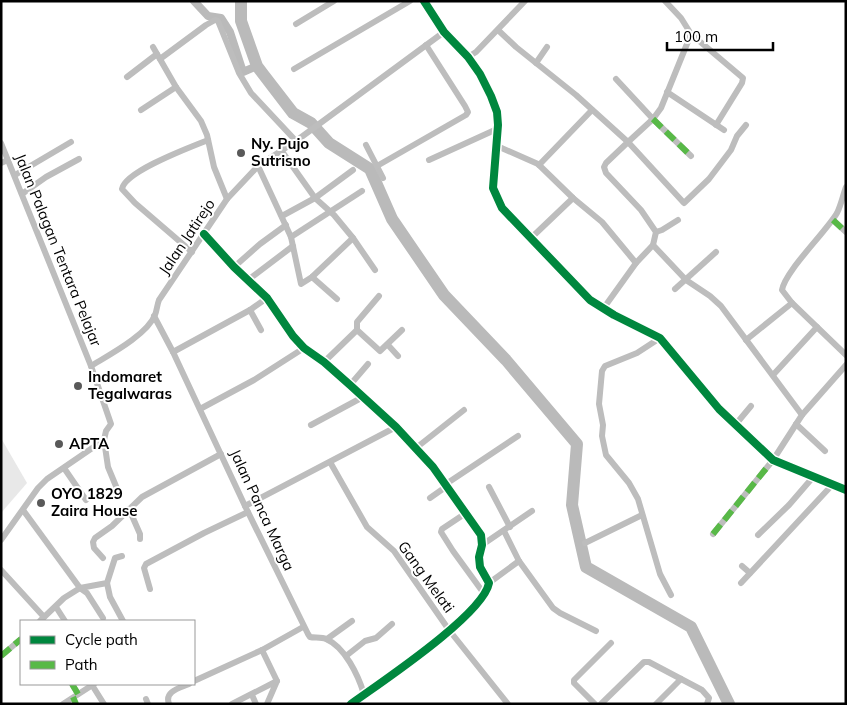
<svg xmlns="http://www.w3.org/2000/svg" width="847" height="705" viewBox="0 0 847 705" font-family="Mulish,sans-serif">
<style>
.green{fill:#e8e8e8}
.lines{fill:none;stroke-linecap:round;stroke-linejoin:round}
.canal{stroke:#bababa;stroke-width:8}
.river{stroke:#bababa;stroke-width:12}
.minor{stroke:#bdbdbd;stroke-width:6}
.quiet{stroke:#58b947;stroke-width:6;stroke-dasharray:12 6;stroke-linecap:butt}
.cycleway-casing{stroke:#fff;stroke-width:11}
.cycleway{stroke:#00873e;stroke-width:8}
.poi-dot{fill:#595959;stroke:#fff;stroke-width:2}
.labels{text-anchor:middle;stroke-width:4;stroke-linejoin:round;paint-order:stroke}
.poi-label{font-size:15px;font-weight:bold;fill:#000;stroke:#fff;text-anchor:start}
.street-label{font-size:15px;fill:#000;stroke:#fff}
</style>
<rect width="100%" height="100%" fill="#fff"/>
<polygon class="green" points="1,438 27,483 1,513"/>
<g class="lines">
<polyline class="canal" points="194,1 208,16 221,18 230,32 243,72 257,66"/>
<polyline class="river" points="241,1 241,21 257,66 263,74 293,113 311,123 329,143 370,169 392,219 444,295 506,360 577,444 572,505 586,567 691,627 729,704"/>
<g class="minor">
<polyline points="424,1 444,32 468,57 480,74 491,96 497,112 498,125 493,188 502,208 590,300 614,315 660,338 719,409 773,460 846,490"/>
<polyline points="665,1 681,18 691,34 743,78 742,83 716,125"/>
<polyline points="296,24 334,1"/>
<polyline points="498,30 516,47 576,95 628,142 606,163 604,167 606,173 641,210 656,232 653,245 686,280 710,296 721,306 802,415 773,460 713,534"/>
<polyline points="153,47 176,87 201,121 207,135 214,167 227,199"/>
<polyline points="468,57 476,52 525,1"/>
<polyline points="160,59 206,25 215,20 218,21 239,73 251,93 296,141"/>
<polyline points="536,63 547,47"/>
<polyline points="294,69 410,1"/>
<polyline points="127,77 157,54"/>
<polyline points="616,79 653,119 661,108 691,34"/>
<polyline points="667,92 724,130"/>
<polyline points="141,110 176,87"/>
<polyline points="1,143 91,366 111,424 106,431 104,440 47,479 38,488 1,540"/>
<polyline points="366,145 383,178"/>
<polyline points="497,146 538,164 573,198 602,222 636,263"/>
<polyline points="281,150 315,198 334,215 353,238"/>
<polyline points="691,156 653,119 628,142 684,203 709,179 731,150 737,136 746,125"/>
<polyline points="429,160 497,129"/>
<polyline points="1,163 8,160"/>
<polyline points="539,165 592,110"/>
<polyline points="258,166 291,237 301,284 312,277 353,238 375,270"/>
<polyline points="377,166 466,115 468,112 465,106 426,45"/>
<polyline points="15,175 71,142"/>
<path d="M846,187c-3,8 -5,18 -9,26 -11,19 -52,58 -55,77l10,13 54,52"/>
<polyline points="22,194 46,177 79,159"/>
<polyline points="282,216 315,198 353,170"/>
<polyline points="833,220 846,232"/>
<polyline points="656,232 662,230 678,220"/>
<path d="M204,234l30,33 33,31 26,38 11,12 20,14 26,23 46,42 37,40 48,68 1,10 -3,12 1,10 9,16c-6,32 -109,100 -138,121"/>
<polyline points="291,237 362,191"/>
<polyline points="530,239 573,198"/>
<path d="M192,252l-57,-49 -13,-14c3,-18 69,-42 86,-49"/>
<polyline points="234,267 260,244 286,225"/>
<polyline points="312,277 337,299"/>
<polyline points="248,280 293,246"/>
<polyline points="675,289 716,252"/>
<polyline points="379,296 357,322 357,330 380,351 402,330"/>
<polyline points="603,309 636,263 653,245"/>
<polyline points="250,310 261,330"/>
<path d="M154,316l19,36 72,154 63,128 2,3c4,1 12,0 16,2 19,8 32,36 38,55"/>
<polyline points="660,338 637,353 605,366 602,371 599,404 603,425 602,436 606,455 629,483 638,499 660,574 671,595"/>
<polyline points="746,340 792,303"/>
<polyline points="388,345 398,356"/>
<polyline points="173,352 250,310 267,298"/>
<polyline points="324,362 357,330"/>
<path d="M91,366c18,-11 56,-31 64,-51 2,-5 2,-10 4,-15l68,-101 31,-33 38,-25 148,-109"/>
<polyline points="773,375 817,327"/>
<polyline points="350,385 368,364"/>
<polyline points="200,409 254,380 304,348"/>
<polyline points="802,415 846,365"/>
<polyline points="736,424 751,406"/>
<polyline points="796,424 825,451"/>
<polyline points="311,425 363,397"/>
<polyline points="104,440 108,467 118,491"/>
<polyline points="416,448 464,410"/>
<polyline points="330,462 367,527 394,551 449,630 508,704"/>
<polyline points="64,468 86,500"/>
<polyline points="446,484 518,436"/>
<polyline points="489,487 510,527"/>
<polyline points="430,498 447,486"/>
<polyline points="245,506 396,427"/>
<polyline points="129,509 140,534 140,539"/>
<polyline points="23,510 80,588 87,593 103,618"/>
<polyline points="466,513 442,529 441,532 453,551 485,595"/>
<polyline points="504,531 519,561 553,608 560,613 596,631"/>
<polyline points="758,535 789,505 814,476"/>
<polyline points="585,543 642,515"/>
<polyline points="482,545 532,511"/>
<polyline points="103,558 94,548 93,542 95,538 112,526 142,497 221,454"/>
<polyline points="742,566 750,573"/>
<polyline points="1,570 44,617"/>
<polyline points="107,583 110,597 123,621"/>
<polyline points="489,583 519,561"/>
<polyline points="741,583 833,484"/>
<polyline points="150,589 144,568 146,564 204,533 248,512"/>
<polyline points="56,607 65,621"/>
<polyline points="40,621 64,598 80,588 107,583 115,558 122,556"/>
<polyline points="327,639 352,621"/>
<polyline points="262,650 277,681 267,704"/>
<polyline points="1,656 21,639"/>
<polyline points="346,656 365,641 376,638 392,624"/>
<polyline points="194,681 262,650 303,627"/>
<polyline points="72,684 78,694"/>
<polyline points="92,685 104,704"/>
<polyline points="252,695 256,704"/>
<polyline points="146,699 148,704"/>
<polyline points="63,704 94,684"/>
<path d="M169,704c-5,-13 11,-16 20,-20"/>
<polyline points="232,704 277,681"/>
<polyline points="595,704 574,683 574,680 611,643"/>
<polyline points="601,704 644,662 649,662 702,690 709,698 707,704"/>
<polyline points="656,704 681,679"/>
</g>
<g class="quiet">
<polyline points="653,119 691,156"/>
<polyline points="833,220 846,232"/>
<polyline points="713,534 773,460"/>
<polyline points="1,656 21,639"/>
<polyline points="72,684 78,694"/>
<polyline points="73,697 76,704"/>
</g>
<g class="cycleway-casing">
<g id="cycleway">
<polyline points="424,1 444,32 468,57 480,74 491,96 497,112 498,125 493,188 502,208 590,300 614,315 660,338 719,409 773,460 846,490"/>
<path d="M204,234l30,33 33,31 26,38 11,12 20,14 26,23 46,42 37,40 48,68 1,10 -3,12 1,10 9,16c-6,32 -109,100 -138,121"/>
</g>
</g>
<use href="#cycleway" class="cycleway"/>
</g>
<g class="poi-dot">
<circle cx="241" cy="153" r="5"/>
<circle cx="78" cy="386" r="5"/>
<circle cx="59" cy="444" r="5"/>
<circle cx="41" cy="503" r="5"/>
</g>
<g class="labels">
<g class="poi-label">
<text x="251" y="149">Ny. Pujo<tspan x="251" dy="17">Sutrisno</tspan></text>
<text x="88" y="382">Indomaret<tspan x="88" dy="17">Tegalwaras</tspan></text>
<text x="69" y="449">APTA</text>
<text x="51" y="499">OYO 1829<tspan x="51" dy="17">Zaira House</tspan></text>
</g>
<g class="street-label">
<text transform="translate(187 237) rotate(-56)" y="5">Jalan Jatirejo</text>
<text transform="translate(58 250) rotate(68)" y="5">Jalan Palagan Tentara Pelajar</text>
<text transform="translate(262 510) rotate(65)" y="5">Jalan Panca Marga</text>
<text transform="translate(426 577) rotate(54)" y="5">Gang Melati</text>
</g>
</g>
<rect width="847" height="705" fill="none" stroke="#000000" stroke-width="5"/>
<rect x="20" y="620" width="175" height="65" fill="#ffffff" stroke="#999999"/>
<rect x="30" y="636" width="25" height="8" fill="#00873e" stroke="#999999"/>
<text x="65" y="645" font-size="15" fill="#000000">Cycle path</text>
<rect x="30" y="661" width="25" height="8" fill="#58b947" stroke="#999999"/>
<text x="65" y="670" font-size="15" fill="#000000">Path</text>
<path d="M667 42v8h106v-8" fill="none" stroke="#000000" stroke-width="2.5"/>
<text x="674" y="42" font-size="15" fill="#000000" stroke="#ffffff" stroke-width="4" paint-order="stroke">100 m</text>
</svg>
